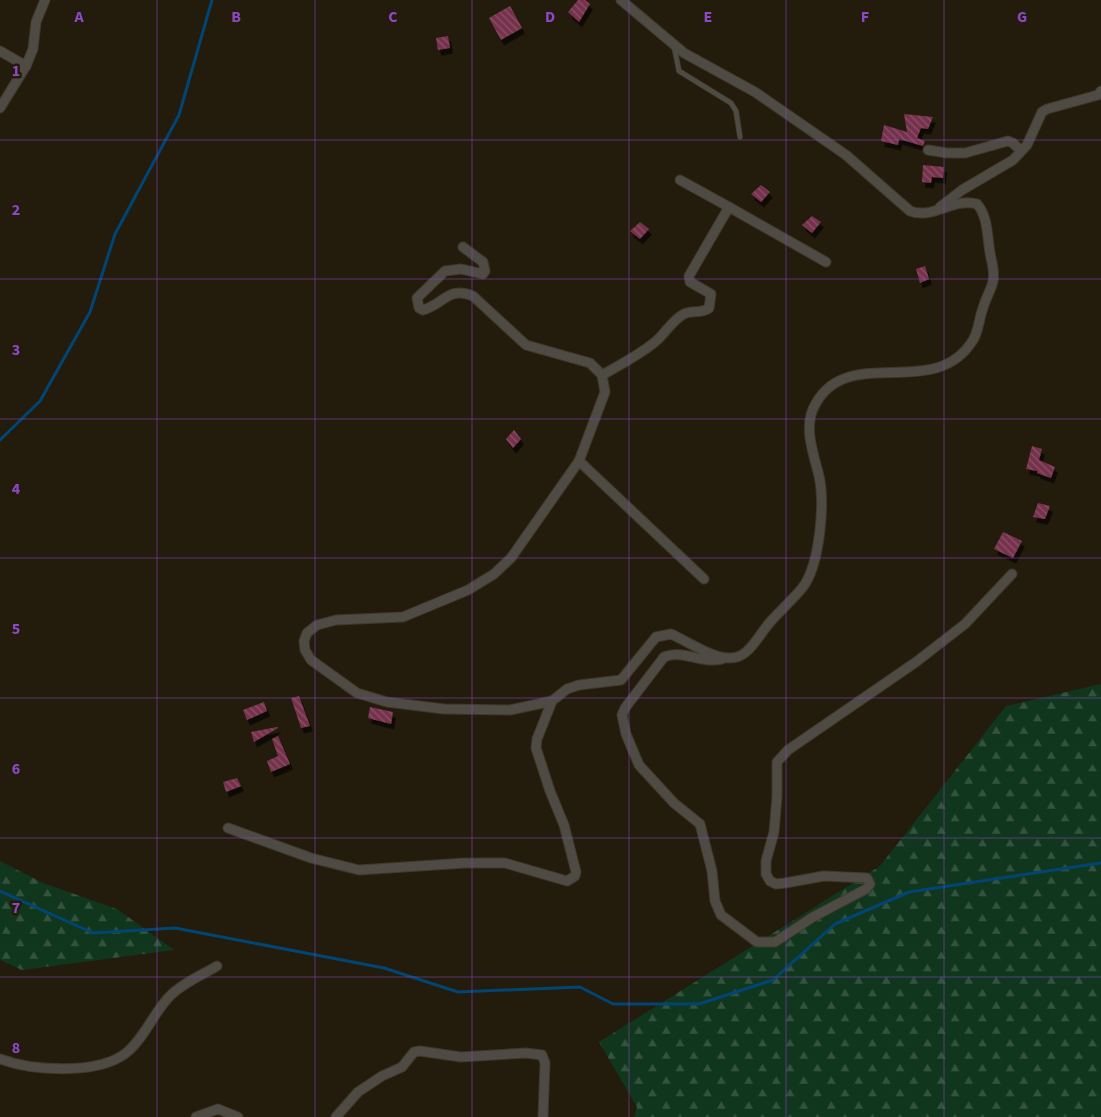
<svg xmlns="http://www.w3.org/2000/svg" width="1101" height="1117" viewBox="0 0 1101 1117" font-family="'Source Sans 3',sans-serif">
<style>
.forest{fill:url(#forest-firs)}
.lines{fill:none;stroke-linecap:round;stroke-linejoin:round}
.stream{stroke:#004574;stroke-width:3}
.building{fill:url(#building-back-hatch);filter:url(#shadow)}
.lane-casing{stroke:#40382a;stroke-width:6}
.street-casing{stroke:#40382a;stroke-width:11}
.lane{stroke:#4d4b43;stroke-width:4.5}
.street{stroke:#4d4b43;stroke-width:9}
.grid{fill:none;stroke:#8d49c4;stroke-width:1;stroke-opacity:0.55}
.grid-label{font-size:16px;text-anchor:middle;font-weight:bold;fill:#8d49c4;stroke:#231b0c;stroke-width:5;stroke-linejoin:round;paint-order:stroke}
</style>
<defs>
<pattern id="forest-firs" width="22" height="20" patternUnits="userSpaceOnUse" patternTransform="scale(1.25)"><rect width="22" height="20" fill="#11361e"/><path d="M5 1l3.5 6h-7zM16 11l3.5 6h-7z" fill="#34533e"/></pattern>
<pattern id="building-back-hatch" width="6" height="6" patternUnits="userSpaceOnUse" patternTransform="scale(1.25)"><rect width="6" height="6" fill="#76324d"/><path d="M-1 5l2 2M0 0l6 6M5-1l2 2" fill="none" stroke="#8a5066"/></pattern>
<filter id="shadow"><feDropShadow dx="3" dy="5.5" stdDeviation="0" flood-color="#0009"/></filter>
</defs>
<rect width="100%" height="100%" fill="#231b0c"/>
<g class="forest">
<polygon points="1101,684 1101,1117 634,1117 637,1107 599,1042 880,866 1006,706"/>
<polygon points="0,861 43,883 117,909 174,950 22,970 0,960"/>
</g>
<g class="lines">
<g class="stream">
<polyline points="0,440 40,401 90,312 115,234 179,115 212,0"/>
<polyline points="0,891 93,933 175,928 384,968 458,992 580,987 613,1004 699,1004 773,980 835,924 909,892 1101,863"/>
</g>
</g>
<g class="building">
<polygon points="578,0 585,0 590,4 579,22 568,12"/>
<polygon points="510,6 522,28 501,40 489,18"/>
<polygon points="448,36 450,48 438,50 436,38"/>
<polygon points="904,114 933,117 928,129 921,128 917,138 925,141 923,146 899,139 898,145 881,141 884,125 907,132"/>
<polygon points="923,165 944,167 943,178 932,177 931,183 922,182"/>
<polygon points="761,185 770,192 761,202 751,194"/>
<polygon points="812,216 821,222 812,233 802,225"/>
<polygon points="640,222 649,229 640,239 630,231"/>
<polygon points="925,266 929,279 920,283 916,269"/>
<polygon points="514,430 521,439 513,448 506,439"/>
<polygon points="1032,446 1042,449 1039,460 1055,467 1051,478 1037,473 1037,471 1026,469"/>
<polygon points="1038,503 1050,506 1045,519 1033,517"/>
<polygon points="1003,532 1022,541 1013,558 994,549"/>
<polygon points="299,696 310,726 301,728 291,698"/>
<polygon points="264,702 267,711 247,720 243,710"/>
<polygon points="370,707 393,712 391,724 368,718"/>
<polygon points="277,727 278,728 254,742 251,732"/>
<polygon points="278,736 290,764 271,772 267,761 278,756 272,739"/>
<polygon points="237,778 241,786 226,792 223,782"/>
</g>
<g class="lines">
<g class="lane-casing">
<polyline id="lane" points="674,46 679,71 731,103 736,111 740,137"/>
</g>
<g class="street-casing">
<g id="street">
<polyline points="0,51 26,66"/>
<polyline points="0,108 26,66 33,49 36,22 45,0"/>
<polyline points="928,150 947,153 965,153 1008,141 1013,143 1021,151"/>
<polyline points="680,180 729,207"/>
<polyline points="940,207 962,190 1013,160 1027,145 1042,112 1047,109 1098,95 1101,91"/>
<path d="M463,247l20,15 2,9 -2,3 -22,-5 -16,2 -28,27 2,10 4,2c21,-6 25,-24 50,-14l53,49 64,18 12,12 3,17 -26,69 -68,97 -17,16 -26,16 -65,27 -67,3 -19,5 -10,8 -3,8 1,9 6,10 46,33 30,9 57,7 66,1 42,-9 15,-12 12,-4 42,-5 35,-43 15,-3c21,9 55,36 75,18 10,-8 17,-23 26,-32 10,-11 22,-22 31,-33 17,-23 22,-84 16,-111 -5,-21 -15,-46 -6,-67 31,-69 121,-5 160,-69 5,-7 6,-20 9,-29 7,-25 16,-24 9,-53 -4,-17 -2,-41 -14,-54 -23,-7 -45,16 -67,7l-64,-56 -91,-63 -71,-39 -63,-53"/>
<path d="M602,375c18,-10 37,-20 53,-33 10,-8 17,-22 29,-28 8,-4 18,0 25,-6l2,-14 -21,-12 -1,-6 40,-69 97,55"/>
<polyline points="579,461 704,579"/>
<path d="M722,659c-24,5 -37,-10 -58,-2l-39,51 -3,7 4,19 13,31 35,38 26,21 12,47 3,30 6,14 36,27h18l38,-25 53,-28 4,-5 -3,-6 -43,-2 -39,7 -9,1 -6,-3 -4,-7v-13l8,-29 3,-35v-35l11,-12 128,-88 49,-38 47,-50"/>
<polyline points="228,828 311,858 359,870 465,863 505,863 567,881 575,876 576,872 564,825 550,791 536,748 537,739 552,701"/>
<path d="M0,1059c32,12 98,16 126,-6 19,-15 28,-42 45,-58 12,-12 31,-20 46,-29"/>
<polyline points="196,1117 218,1109 238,1117"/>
<polyline points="336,1117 358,1092 382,1076 402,1067 414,1052 420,1051 461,1057 526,1053 542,1055 545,1063 543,1117"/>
</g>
</g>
<use href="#lane" class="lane"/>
<use href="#street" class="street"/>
</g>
<path class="grid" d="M157,0v1117M315,0v1117M472,0v1117M629,0v1117M786,0v1117M944,0v1117M0,140h1101M0,279h1101M0,419h1101M0,558h1101M0,698h1101M0,838h1101M0,977h1101"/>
<g class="grid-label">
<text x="79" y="22">A</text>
<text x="236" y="22">B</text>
<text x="393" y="22">C</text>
<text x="550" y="22">D</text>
<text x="708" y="22">E</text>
<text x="865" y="22">F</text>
<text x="1022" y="22">G</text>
<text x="16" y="76">1</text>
<text x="16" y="215">2</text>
<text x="16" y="355">3</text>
<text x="16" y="494">4</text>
<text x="16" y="634">5</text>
<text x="16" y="774">6</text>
<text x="16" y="913">7</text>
<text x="16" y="1053">8</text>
</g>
</svg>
